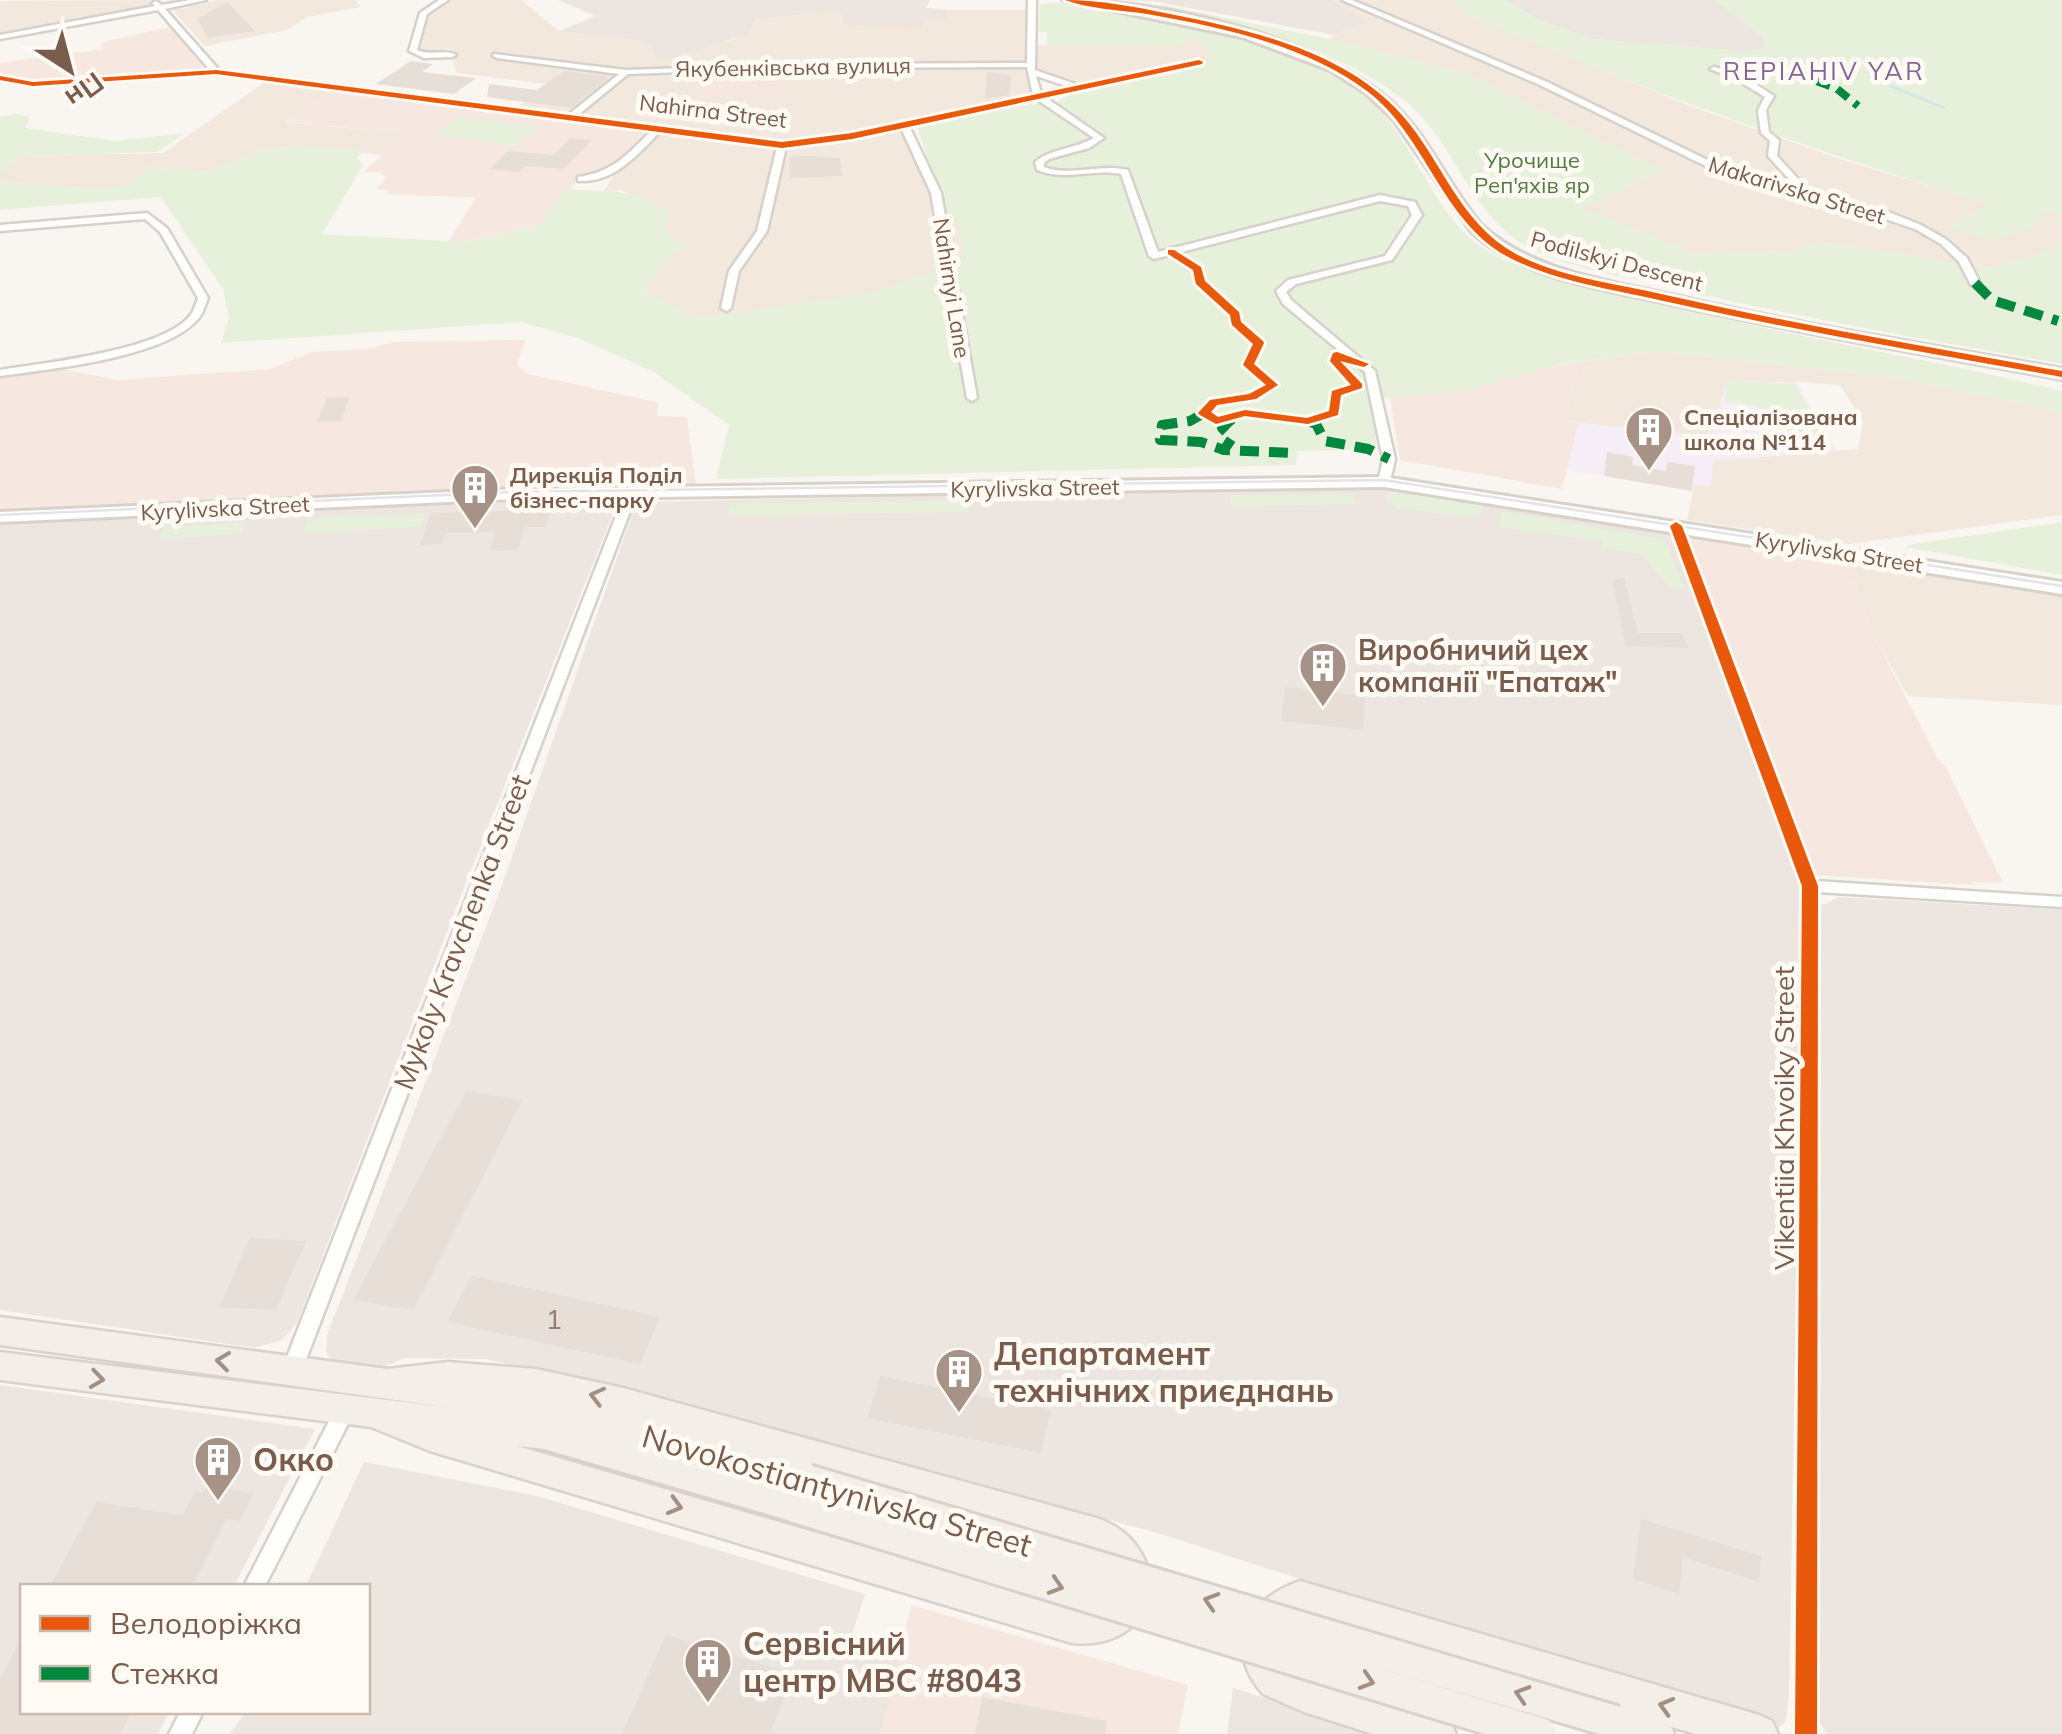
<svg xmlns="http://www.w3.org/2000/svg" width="2062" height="1734" viewBox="0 0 2062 1734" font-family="Mulish,sans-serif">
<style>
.residential{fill:#f2e8de}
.commercial{fill:#f6e8e1}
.industrial{fill:#ede5e0}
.education{fill:#f6eef6}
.green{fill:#e7f0db}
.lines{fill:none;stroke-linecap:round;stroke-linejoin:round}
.stream{stroke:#d0e8ea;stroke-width:2.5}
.building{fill:#e6ded7}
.street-casing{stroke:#d7d1cb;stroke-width:5}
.secondary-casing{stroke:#d9d2cb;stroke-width:6}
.primary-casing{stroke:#dad1cc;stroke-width:5}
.street{fill:#fefefd;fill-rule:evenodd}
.secondary{fill:#fefefd;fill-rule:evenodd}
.primary{fill:#f3eee8;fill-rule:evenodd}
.tram{stroke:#e6e3e7;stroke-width:2.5}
.primary-bridge-casing{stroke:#dad1cc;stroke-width:38;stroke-linecap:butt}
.primary-bridge{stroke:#f3eee8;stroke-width:32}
.quiet-far1{stroke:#00873e;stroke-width:8;stroke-dasharray:14 8;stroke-linecap:butt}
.quiet{stroke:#00873e;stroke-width:10;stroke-dasharray:19 10;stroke-linecap:butt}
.cycleway-casing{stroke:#fffaf3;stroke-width:6}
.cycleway{fill:#e8590c;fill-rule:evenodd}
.oneway{stroke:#a48f83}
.labels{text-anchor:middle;stroke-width:10;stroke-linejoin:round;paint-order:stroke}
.far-street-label{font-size:22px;fill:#7a5c4d;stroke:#fffaf3}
.far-park-label{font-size:22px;fill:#537a41;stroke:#fffaf3}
.far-poi-label{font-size:22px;font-weight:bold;fill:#7a5c4d;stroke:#fffaf3;text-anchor:start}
.far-neighbourhood-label{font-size:25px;letter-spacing:2.5px;fill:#846695;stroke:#fffaf3}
.poi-label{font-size:28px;font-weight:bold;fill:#7a5c4d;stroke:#fffaf3;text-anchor:start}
.street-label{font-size:28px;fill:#7a5c4d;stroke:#fffaf3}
.near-number-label{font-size:28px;fill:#977e72}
.near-poi-label{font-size:32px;font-weight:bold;fill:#7a5c4d;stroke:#fffaf3;text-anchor:start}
.near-street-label{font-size:32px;fill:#7a5c4d;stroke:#fffaf3}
</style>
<rect width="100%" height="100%" fill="#f9f5f0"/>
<g class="residential">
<polygon points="149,0 155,7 0,36 0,1"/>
<polygon points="218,0 355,0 361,7 307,17 287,30 205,46 173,11"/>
<polygon points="451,0 521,0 559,31 635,40 650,46 655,59 684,56 707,45 732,40 746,34 756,19 831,12 842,15 842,24 882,24 944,19 949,10 1027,10 1030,45 1186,46 1187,39 1200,39 1213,60 1079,85 1035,70 1033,95 909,126 923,156 987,150 1149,257 699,318 645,292 665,260 685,244 674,241 667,230 667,211 621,190 603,192 615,174 662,130 660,126 518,107 548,84 457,73 450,54 419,52 419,35 425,15 433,7"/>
<polygon points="1333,0 1455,0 1468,15 1685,104 1846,161 1989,204 1950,227 2044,211 2062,215 2062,248 1990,268 1820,242 1793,252 1695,254 1580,208 1662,171 1466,74 1328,39 1366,21"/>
<polygon points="268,80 332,88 286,122 407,134 383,155 296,146 256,151 209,172 146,167 129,186 95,189 0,182 0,172 22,156 163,153"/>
<polygon points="1658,351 1893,377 2062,412 2062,515 1848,544 1687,520 1699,462 1858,449 1863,422 1840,385 1797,382 1713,432 1699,436 1566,421 1579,362"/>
<polygon points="1849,560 2062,595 2062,705 1908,696 1874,636 1855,583 1849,582"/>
</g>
<g class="commercial">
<polygon points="170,27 206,70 29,82 9,79 0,71 0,63 102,49 101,44 107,41"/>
<polygon points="787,70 787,95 699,98 700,74"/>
<polygon points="332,88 652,130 603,173 582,175 539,225 463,242 448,242 476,198 387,194 389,190 376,189 386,178 381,172 362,173 406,134 284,121"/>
<polygon points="526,340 517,365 527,374 657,402 658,416 687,417 696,485 0,509 0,376 51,367 118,380 270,369 313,352 367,349 393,342"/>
<polygon points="1579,362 1566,421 1579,423 1562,489 1400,460 1389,393"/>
<polygon points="1692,537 1849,560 1849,581 1855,583 1874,636 1939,761 1946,767 2003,883 1972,882 1972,885 1812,875 1688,543"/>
<polygon points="911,1605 1188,1685 1178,1734 881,1734"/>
</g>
<g class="industrial">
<polygon points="558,0 930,0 926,8 949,10 945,19 924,20 920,29 842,24 842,15 830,12 756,19 747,34 667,60 655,59 650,46 635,40 559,31 596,16"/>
<polygon points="1111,0 1332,0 1367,21 1335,35 1152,1"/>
<polygon points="1505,0 1716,0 1762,37 1767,48 1741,51 1593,39 1538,20"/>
<polygon points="1385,486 1662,530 1673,537 1800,877 1803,888 1789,1693 1786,1721 1778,1728 1769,1731 1158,1533 639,1396 486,1359 404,1358 386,1366 348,1367 333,1363 326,1352 327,1335 500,891 634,509 640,502"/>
<polygon points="600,499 613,502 615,508 456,908 297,1323 282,1340 254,1348 0,1310 0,522"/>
<polygon points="1839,897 2062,910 2062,1734 1827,1734 1817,1718 1821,906"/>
<polygon points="0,1385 315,1429 234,1586 22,1586 22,1712 169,1712 158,1734 0,1734"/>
<polygon points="364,1462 537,1496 865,1594 851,1638 900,1653 881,1734 229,1734 246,1712 368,1712 368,1586 306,1586"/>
<polygon points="1233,1688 1376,1734 1227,1734"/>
</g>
<polygon class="education" points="1726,381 1797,382 1836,451 1713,461 1711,487 1693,484 1692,491 1566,470 1579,423 1699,436 1713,432"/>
<g class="green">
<path d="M1455,0h50l33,20 55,19 148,12 25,-4 -4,-10 -46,-37h346v215l-18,-4 -10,17 -41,12 -45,-12 40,-24c-178,-54 -350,-116 -521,-189z"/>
<path d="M1050,3c92,8 270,38 332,110 47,54 56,119 128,150 48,21 102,30 153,42 132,32 267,54 399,86v21l-169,-35 -235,-26 -97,13 -92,26 -98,10 6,49 -80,2 -1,14 -580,14 13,-54 -77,-54 -72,-32 -58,-17 -301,21 8,-25 -6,-29 -62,-92 -161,13v-28l95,7 33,-3 18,-19 63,5 47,-21 40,-5 68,4 -7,8 6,7 -41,69 141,8 76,-17 28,-36c40,4 65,-3 101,22l-1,19 7,11 13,3 -22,17 -20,30 54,27 172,-25 94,-33 -5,-31 -17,-23 -26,-80 93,-20 45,-3 21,-13 136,-30 -12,-21h-13l-1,7 -139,-1v-13h-8l1,-27z"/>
<path d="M1164,5l164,34 138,35 198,97 -83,37 114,46 98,-2 27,-10 170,26 72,-20v116c-127,-23 -254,-45 -379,-74 -48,-12 -102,-18 -147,-39 -59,-26 -76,-94 -116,-136 -60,-63 -187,-94 -271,-109z"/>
<polygon points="14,114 30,117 26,128 115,141 185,133 157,152 22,156 0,172 0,117"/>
<polygon points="459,117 539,127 515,146 435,135"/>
<polygon points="1726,381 1795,384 1827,439 1771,438 1759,406 1725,402"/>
<polygon points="1388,490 1483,506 1480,517 1398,509 1386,500"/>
<polygon points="1353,494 1356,504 1231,506 1230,495"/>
<polygon points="962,501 971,512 727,515 731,503"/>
<polygon points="1502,511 1665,539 1685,590 1668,586 1642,554 1602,548 1602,541 1499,527"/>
<polygon points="426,513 422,527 304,532 309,518"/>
<polygon points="246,522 241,534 159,539 164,527"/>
<polygon points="2062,522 2062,575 1906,547 1908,545"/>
</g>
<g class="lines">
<polyline class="stream" points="1869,77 1944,108"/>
</g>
<g class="building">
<polygon points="227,2 255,31 208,38 197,19"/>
<polygon points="411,61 433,64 422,72 476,78 454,94 376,84"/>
<polygon points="564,71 610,77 571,108 487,97 489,84 537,90"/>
<polygon points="987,72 1011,75 1010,95 985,99"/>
<polygon points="570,138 592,140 563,169 525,166 519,172 489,169 508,151 554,155"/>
<polygon points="809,156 840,158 842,176 790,178 790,157"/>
<polygon points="350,397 341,421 317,422 327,398"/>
<polygon points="1607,452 1633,457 1632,465 1666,471 1667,462 1695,466 1692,491 1604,476"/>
<polygon points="550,510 546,527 525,527 518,550 489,551 495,532 446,533 442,544 420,545 431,513"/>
<polygon points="1624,578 1638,633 1682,633 1689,648 1625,646 1613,580"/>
<polygon points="1285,687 1365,696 1363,730 1281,721"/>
<polygon points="466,1091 522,1100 414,1310 353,1300"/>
<polygon points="250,1238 306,1241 276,1310 219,1307"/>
<polygon points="472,1276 660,1317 640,1364 447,1322"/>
<polygon points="880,1376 1051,1410 1041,1453 867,1418"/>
<polygon points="206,1486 254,1493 240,1521 226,1519 193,1586 50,1586 96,1502 183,1515 194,1492 202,1493"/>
<polygon points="1641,1519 1761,1556 1759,1582 1683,1557 1679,1594 1633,1579"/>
<polygon points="666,1635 793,1674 770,1734 622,1734"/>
<polygon points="22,1637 22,1712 131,1712 120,1734 0,1734 0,1678"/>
<polygon points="982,1697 1107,1721 1105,1734 975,1734"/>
</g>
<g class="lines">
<g class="street-casing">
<g id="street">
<path d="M190,0h16l-41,9 54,61 349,45 51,-41 -122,-16 -4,-2 1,-2 132,16 171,-6 230,-1 1,-63h8l-1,70 43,15 124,-25 1,2 -4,2 -154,33 59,41 -15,10 -40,11 -5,4v4c27,10 55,-4 84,3l30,82 222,-57 35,7 7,13 -30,45 -96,24 -10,8 5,8 84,71 20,88 -5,23 -6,4 -6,-4 5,-23 -18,-87 -82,-68 -7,-13 12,-11 97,-24 27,-41 -4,-9 -28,-5 -226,58 -5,-3 -28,-82c-29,-6 -55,8 -84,-4l-2,-8c17,-14 40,-13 59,-24l-58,-39 -127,27 32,67 36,205 -5,3 -5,-3 -36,-205 -30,-65 -49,11 -66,8 -19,84 -28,40 -8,37 -5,3 -5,-3 8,-37 28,-40 20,-84 -117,-15c-24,24 -46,51 -82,49v-4c35,-5 49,-22 73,-46l-435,-57 -183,12 -33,-6v-4l33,6 177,-12 -52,-60 -158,29v-4l155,-29 -3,-3 4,-2 6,4zM1027,67l6,28 -181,38 -70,9 -205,-26 51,-42 169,-6zM1036,76l33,11 -28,6z"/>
<path d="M439,0h9l-21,14 -10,36c13,6 28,-1 39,5l-4,2 -28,1 -15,-7 11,-38z"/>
<polygon points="1342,0 1352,0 1545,81 1722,167 1799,190 1768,156 1770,141 1761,133 1758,110 1765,97 1734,78 1710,69 1714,67 1740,74 1774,96 1766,110 1769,132 1779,140 1777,156 1810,192 1891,213 1921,225 1947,240 1967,258 1980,283 1971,285 1959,262 1941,244 1915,229 1853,208 1768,188 1716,171 1540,85"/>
<path d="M147,213l20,15 41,70c-3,7 -5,16 -10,21 -33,39 -148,50 -198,57v-6c44,-7 168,-20 192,-57 3,-5 4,-10 6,-15l-38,-66 -15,-13 -145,12v-6z"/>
<polygon points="631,489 637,493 302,1370 299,1376 292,1379 285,1376 282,1370 625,493"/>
<polygon points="1676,522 1682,526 1816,881 2062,897 2062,907 1818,892 1817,1734 1795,1734 1802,886 1670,526"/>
<polygon points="344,1403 351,1406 354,1412 265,1586 244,1586 337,1406"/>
<polygon points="180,1712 203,1712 192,1734 169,1734"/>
</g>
</g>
<g class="secondary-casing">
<g id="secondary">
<path d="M1063,0c98,0 274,39 340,114 31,34 49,77 79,112 55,48 130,55 198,71 127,29 255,49 382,72v10c-131,-24 -262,-46 -391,-75 -69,-16 -145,-23 -199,-72l-78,-112 -28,-27 -36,-23 -88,-33z"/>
<polygon points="1384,477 2062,582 2062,594 1384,487 516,499 0,522 0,512 516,489"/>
</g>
</g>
<g class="primary-casing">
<g id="primary">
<path d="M0,1317l387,52 61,-7 88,7 87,19 477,131c78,31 61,133 -28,124l-642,-192 -59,-24 -371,-47v-28l453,56 -453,-63zM517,1446l27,3 251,73 12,-5 5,-11 -4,-9 11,-5 5,-11 -3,-7 271,76 21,21 1,23 -15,14 -27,-1z"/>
<path d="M1300,1581l459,134 13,6 6,13h-82l-25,-7 3,7h-73l-5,-12 10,-15 -306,-90 -19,15v26l8,10 148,47 13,6 6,13h-83l-69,-22 -41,-18c-41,-47 -17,-95 37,-113z"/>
</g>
</g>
<use href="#street" class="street"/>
<use href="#secondary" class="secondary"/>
<use href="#primary" class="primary"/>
<polyline class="tram" points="0,515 511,492 1384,480 2062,586"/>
<g class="primary-bridge-casing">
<g id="primary-bridge">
<polyline points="807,1481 1615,1722"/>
<polyline points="795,1506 1540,1734"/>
</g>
</g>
<use href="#primary-bridge" class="primary-bridge"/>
<polyline class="quiet-far1" points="1796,74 1836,88 1858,106"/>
<g class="quiet">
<polyline points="1975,283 1992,300 2058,321"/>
<polyline points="1204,413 1190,421 1162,425 1160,440 1201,442 1224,450"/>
<polyline points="1232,419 1222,428 1232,438 1224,450 1293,453"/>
<polyline points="1308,421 1316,424 1325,441 1368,449 1389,459"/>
</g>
<g class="cycleway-casing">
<g id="cycleway">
<path d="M1065,0c35,0 71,7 105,14 80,16 175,37 232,101 40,45 57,108 114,139 43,23 97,29 145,40 133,30 267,53 401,77v6c-132,-24 -264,-46 -394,-75 -51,-12 -106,-19 -154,-42 -72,-34 -86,-123 -147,-169 -62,-46 -146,-64 -220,-77 -26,-4 -58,-5 -82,-14z"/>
<polygon points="1199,60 1203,62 1202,64 852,139 782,148 216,74 33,86 0,80 0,76 33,82 216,70 782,142 852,133"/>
<polygon points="1168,250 1174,250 1201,267 1205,281 1239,312 1241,322 1263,341 1264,343 1254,364 1278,385 1256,399 1217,405 1211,412 1218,417 1245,410 1307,418 1329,411 1332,391 1351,385 1330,361 1333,353 1337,352 1369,364 1364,367 1340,361 1362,384 1362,388 1341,395 1338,415 1308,424 1245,416 1216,424 1200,415 1198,413 1210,400 1249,394 1266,385 1243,365 1253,344 1232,325 1230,315 1196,284 1193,270 1168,254"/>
<polygon points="1676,522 1682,526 1818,886 1817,1734 1795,1734 1802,886 1670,526"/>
</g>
</g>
<use href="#cycleway" class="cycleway"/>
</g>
<defs><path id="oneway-chevron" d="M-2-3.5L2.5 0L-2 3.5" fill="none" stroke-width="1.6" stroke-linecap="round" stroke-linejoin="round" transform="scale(2.5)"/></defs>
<g class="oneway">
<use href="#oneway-chevron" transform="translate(223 1361) rotate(-173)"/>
<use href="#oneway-chevron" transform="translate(97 1379) rotate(8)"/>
<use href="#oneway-chevron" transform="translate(597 1396) rotate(-166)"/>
<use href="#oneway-chevron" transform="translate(675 1506) rotate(16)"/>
<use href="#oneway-chevron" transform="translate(1056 1586) rotate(17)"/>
<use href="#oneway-chevron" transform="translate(1211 1601) rotate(-163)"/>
<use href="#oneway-chevron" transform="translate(1367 1681) rotate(17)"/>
<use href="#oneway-chevron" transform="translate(1522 1694) rotate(-163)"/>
<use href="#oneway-chevron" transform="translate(1666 1706) rotate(-164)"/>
</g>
<defs>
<g id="building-pin" transform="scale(2.5)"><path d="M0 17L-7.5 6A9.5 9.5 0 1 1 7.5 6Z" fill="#a69286" stroke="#fffaf3"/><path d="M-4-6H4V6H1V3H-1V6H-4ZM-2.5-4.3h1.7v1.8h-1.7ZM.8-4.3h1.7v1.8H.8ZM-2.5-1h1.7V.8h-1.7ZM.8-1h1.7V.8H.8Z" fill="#fff"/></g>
</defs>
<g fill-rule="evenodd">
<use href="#building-pin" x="1649" y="430"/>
<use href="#building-pin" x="475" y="488"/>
<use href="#building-pin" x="1323" y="666"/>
<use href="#building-pin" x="959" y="1372"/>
<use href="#building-pin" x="218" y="1460"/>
<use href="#building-pin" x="708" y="1662"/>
</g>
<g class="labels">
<g class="far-street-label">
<text transform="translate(793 67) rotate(-1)" y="8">Якубенківська вулиця</text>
<text transform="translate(713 111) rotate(7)" y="8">Nahirna Street</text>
<text transform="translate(1797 190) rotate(17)" y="8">Makarivska Street</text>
<text transform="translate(1617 261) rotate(15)" y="8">Podilskyi Descent</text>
<text transform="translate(952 288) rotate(81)" y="8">Nahirnyi Lane</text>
<text transform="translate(1035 488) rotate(-1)" y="8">Kyrylivska Street</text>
<text transform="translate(225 508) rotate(-3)" y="8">Kyrylivska Street</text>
<text transform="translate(1839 552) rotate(9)" y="8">Kyrylivska Street</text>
</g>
<g class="far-park-label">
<text x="1532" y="168">Урочище<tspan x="1532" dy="25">Реп'яхів яр</tspan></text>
</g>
<g class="far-poi-label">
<text x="1684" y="425">Спеціалізована<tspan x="1684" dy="25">школа №114</tspan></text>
<text x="510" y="483">Дирекція Поділ<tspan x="510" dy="25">бізнес-парку</tspan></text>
</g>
<g class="far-neighbourhood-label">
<text x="1824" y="80">REPIAHIV YAR</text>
</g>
<g class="poi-label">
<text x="1358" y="660">Виробничий цех<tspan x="1358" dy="32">компанії "Епатаж"</tspan></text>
</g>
<g class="street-label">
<text transform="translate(462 932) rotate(-69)" y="10">Mykoly Kravchenka Street</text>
<text transform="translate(1784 1118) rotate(-90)" y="10">Vikentiia Khvoiky Street</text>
</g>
<g class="near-number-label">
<text x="554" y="1329">1</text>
</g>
<g class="near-poi-label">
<text x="994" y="1365">Департамент<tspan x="994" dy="37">технічних приєднань</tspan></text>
<text x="253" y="1471">Окко</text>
<text x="743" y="1655">Сервісний<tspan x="743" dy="37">центр МВС #8043</tspan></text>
</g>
<g class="near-street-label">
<text transform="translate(837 1491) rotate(16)" y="11">Novokostiantynivska Street</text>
</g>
</g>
<rect x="20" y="1584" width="350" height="130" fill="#fffaf3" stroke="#cabbb1" stroke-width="2.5"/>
<rect x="40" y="1616" width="50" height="15" fill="#e8590c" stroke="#cabbb1" stroke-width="2.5"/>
<text x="110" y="1634" font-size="30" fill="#7a5c4d">Велодоріжка</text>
<rect x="40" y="1666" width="50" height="15" fill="#00873e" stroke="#cabbb1" stroke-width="2.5"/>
<text x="110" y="1684" font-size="30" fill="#7a5c4d">Стежка</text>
<g transform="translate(70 70) rotate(144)" stroke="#fffaf3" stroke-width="8" paint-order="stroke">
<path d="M0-8L18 38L0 25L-18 38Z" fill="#7a5c4d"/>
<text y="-15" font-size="28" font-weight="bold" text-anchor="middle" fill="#7a5c4d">Пн</text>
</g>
</svg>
